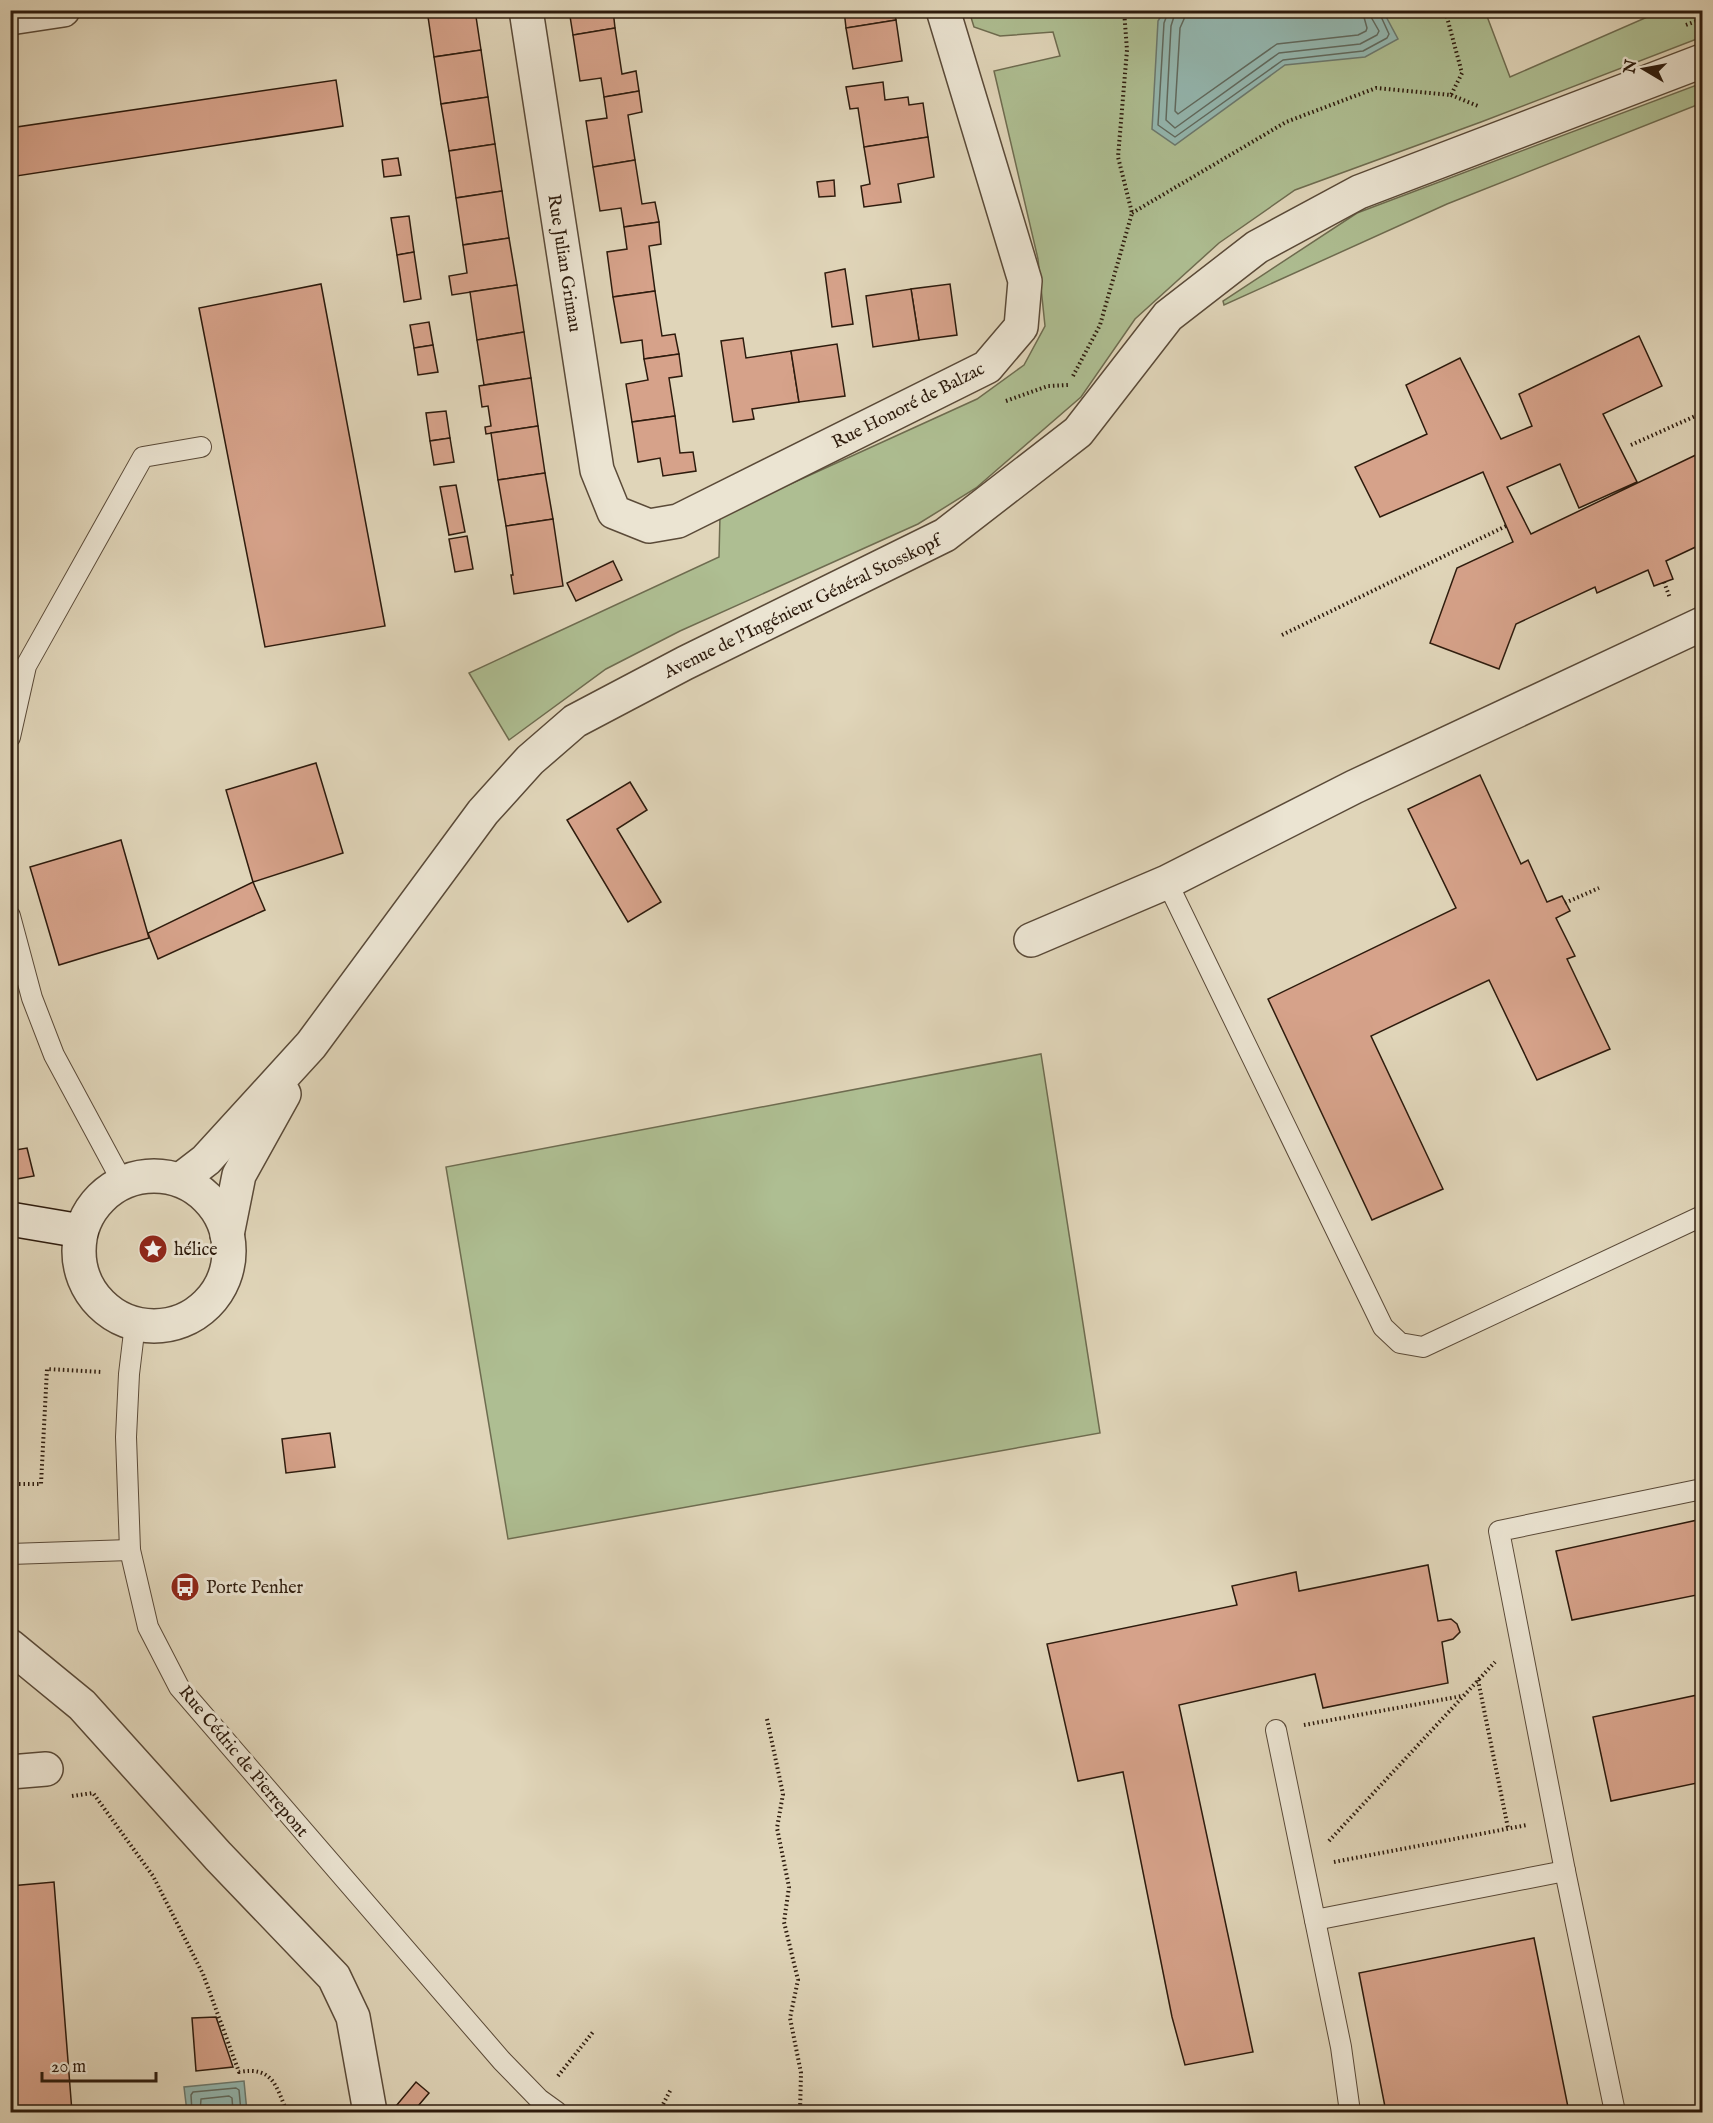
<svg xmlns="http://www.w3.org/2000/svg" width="1713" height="2123" viewBox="0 0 1713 2123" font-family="'IM FELL English',serif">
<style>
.green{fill:#aebe92;stroke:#6e6c50;stroke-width:1.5}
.water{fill:#94b8b1;stroke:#6b796f;stroke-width:1.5}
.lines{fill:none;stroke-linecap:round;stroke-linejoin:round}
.shore{stroke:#606a5f;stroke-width:1.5}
.building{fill:#d6a28a;stroke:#2d1b0d;stroke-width:1.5}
.lane-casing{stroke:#5a4a38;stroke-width:22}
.street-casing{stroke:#5a4a38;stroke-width:36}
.secondary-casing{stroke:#2d1b0d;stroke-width:36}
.path{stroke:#2d1b0d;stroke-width:4;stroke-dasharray:1.5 3;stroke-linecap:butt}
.lane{stroke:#ebe4d2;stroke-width:20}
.street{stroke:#ebe4d2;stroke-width:33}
.secondary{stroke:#ebe4d2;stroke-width:33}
.labels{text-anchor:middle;stroke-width:6;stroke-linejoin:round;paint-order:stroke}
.street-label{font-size:18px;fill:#2d1b0d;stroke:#ebe4d2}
.poi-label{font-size:18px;fill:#2d1b0d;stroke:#ebe4d2;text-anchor:start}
</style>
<rect width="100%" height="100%" fill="#e0d5b9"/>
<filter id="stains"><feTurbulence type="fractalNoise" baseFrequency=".00333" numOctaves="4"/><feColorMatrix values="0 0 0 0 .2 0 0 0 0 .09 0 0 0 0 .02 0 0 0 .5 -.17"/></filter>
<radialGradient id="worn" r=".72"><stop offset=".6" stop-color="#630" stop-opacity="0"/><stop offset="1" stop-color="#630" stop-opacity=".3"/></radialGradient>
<g class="green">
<polygon points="969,11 1485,11 1510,77 1661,11 1702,11 1702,37 1481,122 1295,190 1219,243 1135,319 1081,397 976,488 918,524 680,631 606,669 509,740 469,673 719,557 720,516 977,399 1024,365 1045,326 1038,259 994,71 1060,56 1053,32 1000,36 974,27"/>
<polygon points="1702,83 1702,103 1447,204 1224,305 1223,301 1357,213"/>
<polygon points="1041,1054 1100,1433 508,1539 446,1167"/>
</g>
<g class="water">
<polygon points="1164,11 1383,11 1398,39 1365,57 1285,65 1175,145 1152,129 1158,21"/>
<polygon points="244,2081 247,2112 187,2112 184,2087"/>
</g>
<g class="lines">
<g class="shore">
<polyline points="1169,10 1164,23 1158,125 1175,137 1283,60 1363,51 1387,38 1389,34 1378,10"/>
<polyline points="1176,10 1171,26 1166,120 1175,128 1279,53 1360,44 1377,35 1379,31 1371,17 1371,10"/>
<polyline points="1185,10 1184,19 1180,28 1175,111 1178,114 1277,44 1358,35 1366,31 1367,28 1362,10"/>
<polyline points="192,2112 191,2095 193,2092 236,2088 239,2090 241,2112"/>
<polyline points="200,2112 201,2099 229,2096 232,2098 233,2112"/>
</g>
</g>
<g class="building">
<polygon points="427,10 475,10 481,50 434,57"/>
<polygon points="569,10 613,10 615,28 573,35"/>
<polygon points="844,10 894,10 896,20 846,28"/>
<polygon points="896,20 902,61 853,69 846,28"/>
<polygon points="615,28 622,74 636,71 639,91 604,97 601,78 580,81 573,35"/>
<polygon points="481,50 488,97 441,104 434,57"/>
<polygon points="336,80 343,126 10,177 10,128"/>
<polygon points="883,82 885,100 908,97 909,105 923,103 928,137 864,147 858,108 850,109 846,87"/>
<polygon points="639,91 642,112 628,115 635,160 593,167 586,121 607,118 604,97"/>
<polygon points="488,97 495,144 449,151 441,104"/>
<polygon points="928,137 934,177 898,184 901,202 864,207 861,186 870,184 864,147"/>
<polygon points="495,144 502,191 456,198 449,151"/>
<polygon points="398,158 401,175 384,177 382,160"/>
<polygon points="635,160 642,204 655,202 659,222 624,227 621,208 600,211 593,167"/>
<polygon points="834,180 835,196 819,197 817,182"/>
<polygon points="502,191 509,238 463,245 456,198"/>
<polygon points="409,216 414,252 397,255 391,218"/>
<polygon points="659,222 661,244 649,246 655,291 613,297 607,252 627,249 624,227"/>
<polygon points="509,238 517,285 452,295 449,276 467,273 463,245"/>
<polygon points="414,252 421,299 404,302 397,255"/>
<polygon points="845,269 853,324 832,327 825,273"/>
<polygon points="321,284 385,626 265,647 199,308"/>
<polygon points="950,284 957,335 919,340 911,289"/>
<polygon points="517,285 524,332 477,340 470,292"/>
<polygon points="911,289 919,340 873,347 866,296"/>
<polygon points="655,291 662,336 675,334 679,354 644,359 642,340 621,343 613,297"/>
<polygon points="429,322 433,345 414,348 410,325"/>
<polygon points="524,332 531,378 484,385 477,340"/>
<polygon points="1639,336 1662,386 1603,414 1637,482 1579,508 1560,464 1507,487 1531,534 1702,452 1702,537 1701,538 1702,544 1666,561 1673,579 1654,586 1648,570 1597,593 1595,587 1516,624 1499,669 1430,643 1457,568 1513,542 1483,472 1380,517 1355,467 1427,434 1406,385 1460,358 1501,439 1532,426 1519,394"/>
<polygon points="743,338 746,358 791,351 799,402 752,409 754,419 733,422 721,341"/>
<polygon points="837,344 845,396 799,402 791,351"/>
<polygon points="433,345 438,372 418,375 414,348"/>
<polygon points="679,354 682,376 669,378 675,416 632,422 626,384 648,380 644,359"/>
<polygon points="531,378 538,426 486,434 485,427 491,426 488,406 482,407 479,386"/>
<polygon points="446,411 450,438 430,441 426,413"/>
<polygon points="675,416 680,453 693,452 696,471 663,476 660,458 638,462 632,422"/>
<polygon points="538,426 545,473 498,480 491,433"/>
<polygon points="450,438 454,462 434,465 430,441"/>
<polygon points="545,473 553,519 506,526 498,480"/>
<polygon points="456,485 465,532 449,535 440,487"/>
<polygon points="553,519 563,586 514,594 511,575 513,575 506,526"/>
<polygon points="467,536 473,569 455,572 449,539"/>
<polygon points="613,561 622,580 576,601 567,583"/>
<polygon points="316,763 343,853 253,882 226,790"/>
<polygon points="1480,775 1521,864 1528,860 1547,902 1562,896 1570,911 1556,918 1575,956 1567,959 1610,1049 1537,1080 1489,980 1371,1036 1443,1189 1372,1220 1268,999 1456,908 1408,809"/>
<polygon points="630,782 647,810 617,829 661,902 628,922 567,820"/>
<polygon points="121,840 149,938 59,965 30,867"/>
<polygon points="253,882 265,910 158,959 148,933"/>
<polygon points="27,1148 34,1176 17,1179 15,1184 10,1184 10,1151"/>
<polygon points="330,1433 335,1467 286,1473 282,1439"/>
<polygon points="1702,1519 1702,1594 1572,1620 1556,1551"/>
<polygon points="1428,1565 1438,1621 1451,1619 1457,1624 1460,1632 1453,1639 1442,1642 1448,1683 1323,1708 1315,1674 1179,1705 1253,2052 1185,2065 1172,2017 1123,1772 1078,1781 1047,1644 1237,1605 1232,1586 1296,1572 1299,1591"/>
<polygon points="1702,1694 1702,1782 1611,1801 1593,1717"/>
<polygon points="54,1882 72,2112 10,2112 10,1886"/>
<polygon points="1534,1938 1569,2112 1386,2112 1359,1973"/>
<polygon points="216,2017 233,2067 196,2071 192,2018"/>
<polygon points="416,2082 429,2093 413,2112 391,2112"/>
</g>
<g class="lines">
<g class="lane-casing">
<g id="lane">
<polyline points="10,737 26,666 143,457 201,447"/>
<polyline points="1167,882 1383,1327 1400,1343 1423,1347 1702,1216"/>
<polyline points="10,916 32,998 54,1055 123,1183"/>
<polyline points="135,1324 129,1374 126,1437 130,1550 148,1627 179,1687 502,2061 539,2099 557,2112"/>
<polyline points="10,1554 130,1550"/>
<polyline points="1276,1730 1341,2047 1350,2112"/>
<polyline points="1315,1920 1565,1871"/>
<polyline points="1615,2112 1565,1871 1499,1531 1702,1489"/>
</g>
</g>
<g class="street-casing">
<g id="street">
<polyline points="526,10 597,470 614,512 649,526 678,521 987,367 1021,327 1025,281 943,10"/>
<polyline points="10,18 63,10"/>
<polyline points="1031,940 1167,882 1354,787 1702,624"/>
<circle cx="154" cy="1251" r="75"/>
<polyline points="180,1180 206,1160 311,1045 483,812 530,760 575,721 685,663 945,535 1078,432 1168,316 1257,247 1359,192 1702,61"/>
<polyline points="227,1235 239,1175 284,1094"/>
<polyline points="10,1646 82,1705 218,1856 334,1977 353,2017 370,2112"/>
<polyline points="10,1772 46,1769"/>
</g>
</g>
<g class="secondary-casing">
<polyline id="secondary" points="10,1219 81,1231"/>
</g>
<g class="path">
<polyline points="1686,25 1702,19"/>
<polyline points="1451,95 1478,106 1480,105"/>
<polyline points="1132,213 1286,122 1376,88 1451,95 1462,73 1445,10"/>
<polyline points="1073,376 1100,325 1132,213 1118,157 1127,50 1124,10"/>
<polyline points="1006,401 1048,386 1068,385"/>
<polyline points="1631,445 1702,413"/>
<polyline points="1664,582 1670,598"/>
<polyline points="1282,635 1506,526"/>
<polyline points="1565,903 1599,888"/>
<polyline points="10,1484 41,1484 47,1369 102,1372"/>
<polyline points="1478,1680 1508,1828"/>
<polyline points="767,1719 783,1794 777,1828 789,1887 784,1922 798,1980 790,2018 801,2073 800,2112"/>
<polyline points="1304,1725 1462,1696"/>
<path d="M72,1796l21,-3 60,83 50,98 36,98c34,-6 37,14 48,40"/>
<polyline points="1329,1841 1495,1662"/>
<polyline points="1334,1862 1527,1825"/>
<polyline points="558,2076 593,2032"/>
<polyline points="659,2112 671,2089"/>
</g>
<use href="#lane" class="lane"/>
<use href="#street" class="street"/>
<use href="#secondary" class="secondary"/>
</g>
<defs>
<g id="sight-disc" transform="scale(1.5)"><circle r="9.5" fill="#8f2418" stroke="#ebe4d2"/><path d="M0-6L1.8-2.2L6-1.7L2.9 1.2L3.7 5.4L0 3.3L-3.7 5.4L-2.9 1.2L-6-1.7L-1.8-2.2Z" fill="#fff"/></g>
<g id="bus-disc" transform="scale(1.5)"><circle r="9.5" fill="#8f2418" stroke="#ebe4d2"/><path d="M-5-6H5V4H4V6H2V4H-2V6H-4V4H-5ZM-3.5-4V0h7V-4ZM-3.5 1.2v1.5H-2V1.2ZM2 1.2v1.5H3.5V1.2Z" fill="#fff"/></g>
</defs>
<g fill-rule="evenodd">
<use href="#sight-disc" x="153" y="1249"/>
<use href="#bus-disc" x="185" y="1587"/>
</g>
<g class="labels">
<g class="street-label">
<text transform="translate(565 263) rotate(81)" y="6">Rue Julian Grimau</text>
<text transform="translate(908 405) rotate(-27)" y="6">Rue Honoré de Balzac</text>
<text transform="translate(802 606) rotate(-26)" y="6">Avenue de l'Ingénieur Général Stosskopf</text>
<text transform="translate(244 1761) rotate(50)" y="6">Rue Cédric de Pierrepont</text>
</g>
<g class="poi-label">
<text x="174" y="1255">hélice</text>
<text x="206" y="1593">Porte Penher</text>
</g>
</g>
<rect width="1713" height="2123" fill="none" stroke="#e0d5b9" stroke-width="36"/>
<rect x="12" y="12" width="1689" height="2099" fill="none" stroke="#2d1b0d" stroke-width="3"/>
<rect x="18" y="18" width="1677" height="2087" fill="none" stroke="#2d1b0d" stroke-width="1.5"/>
<g transform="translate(1644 69) rotate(280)" stroke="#ebe4d2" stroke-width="4.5" paint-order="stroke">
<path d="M0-4.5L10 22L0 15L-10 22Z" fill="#2d1b0d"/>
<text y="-9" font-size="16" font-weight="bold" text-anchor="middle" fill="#2d1b0d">N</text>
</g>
<path d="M42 2072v9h114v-9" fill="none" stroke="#2d1b0d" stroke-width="3"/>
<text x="51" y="2072" font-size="18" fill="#2d1b0d" stroke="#ebe4d2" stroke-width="4.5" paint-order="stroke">20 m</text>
<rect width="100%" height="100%" filter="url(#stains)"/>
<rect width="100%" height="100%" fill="url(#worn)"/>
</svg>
